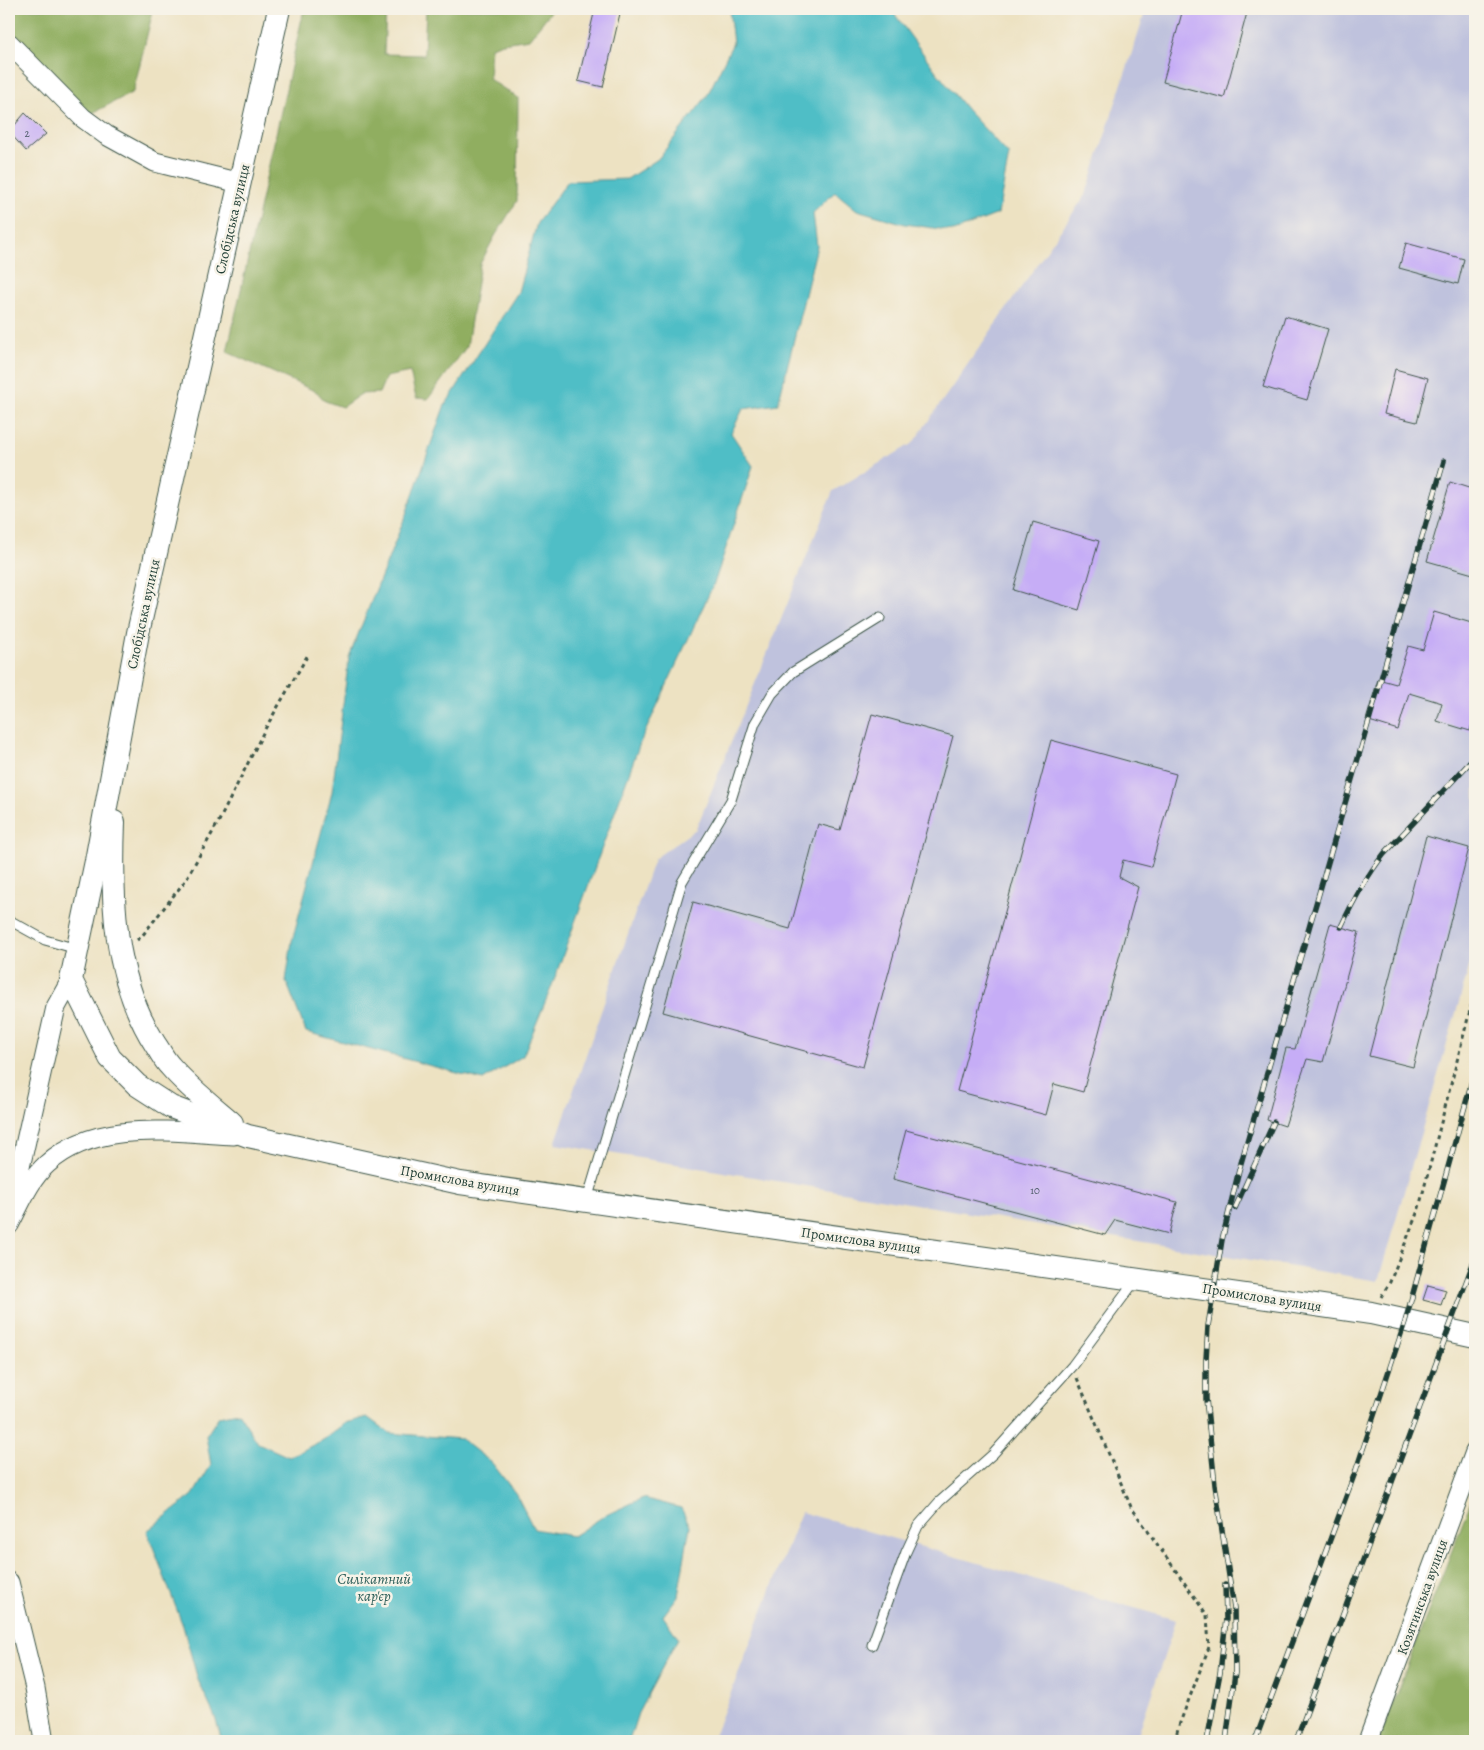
<svg xmlns="http://www.w3.org/2000/svg" width="1484" height="1750" viewBox="0 0 1484 1750" font-family="Alegreya,serif">
<style>
.industrial{fill:#bfc2dd}
.forest{fill:#90ae61;stroke:#58764a}
.water{fill:#50bec6;stroke:#387e7d}
.building{fill:#c6adf6}
.lines{fill:none;stroke-linecap:round;stroke-linejoin:round}
.service-casing{stroke:#3e5649;stroke-width:11}
.minor-casing{stroke:#3e5649;stroke-width:21}
.tertiary-casing{stroke:#3e5649;stroke-width:24}
.path{stroke:#3e5649;stroke-width:3;stroke-dasharray:4 4;stroke-linecap:butt}
.service{stroke:#fff;stroke-width:9}
.minor{stroke:#fff;stroke-width:19}
.tertiary{stroke:#fff;stroke-width:22}
.rail-casing{stroke:#1f3d34;stroke-width:5.5}
.rail{stroke:#f7f3e8;stroke-width:4;stroke-dasharray:11;stroke-linecap:butt}
.labels{text-anchor:middle;stroke-width:5;stroke-linejoin:round;paint-order:stroke}
.number-label{font-size:11px;fill:#495964}
.street-label{font-size:14px;fill:#1f3d34;stroke:#f7f3e8}
.water-label{font-size:15px;font-style:italic;fill:#2b5d58;stroke:#f7f3e8}
</style>
<rect width="100%" height="100%" fill="#f7f3e8"/>
<filter id="ink" filterUnits="userSpaceOnUse"><feTurbulence type="fractalNoise" baseFrequency=".02" numOctaves="2"/><feDisplacementMap in="SourceGraphic" scale="10" xChannelSelector="R" yChannelSelector="G"/><feConvolveMatrix kernelMatrix="1 2 1 2 8 2 1 2 1" color-interpolation-filters="sRGB"/></filter>
<filter id="wash" filterUnits="userSpaceOnUse"><feTurbulence type="fractalNoise" baseFrequency=".0096" numOctaves="4" result="noise"/><feDisplacementMap in="SourceGraphic" scale="20" xChannelSelector="R" yChannelSelector="G"/><feGaussianBlur stdDeviation="1.12" result="paint"/><feColorMatrix in="noise" values="0 0 0 0 0 0 0 0 0 0 0 0 0 0 0 0 0 1.4 0 .05"/><feComposite in="paint" operator="in"/></filter>
<g filter="url(#wash)">
<rect width="100%" height="100%" fill="#ede2c2"/>
<g class="industrial">
<polygon points="1146,9 1475,9 1475,947 1378,1281 555,1144 654,859 696,829 833,491 913,443 1086,194"/>
<polygon points="801,1512 1176,1620 1136,1741 712,1741"/>
</g>
<g class="forest">
<polygon points="9,9 151,9 151,19 133,92 83,118 9,43"/>
<polygon points="304,9 386,9 384,54 424,55 426,9 553,9 529,39 503,43 491,47 489,79 518,98 517,201 495,236 480,264 467,346 428,399 416,398 410,372 386,377 379,393 361,394 342,407 325,401 317,392 227,352"/>
<polygon points="1475,1491 1475,1741 1378,1741"/>
</g>
<g class="water">
<polygon points="729,9 891,9 935,70 967,110 1009,155 998,214 954,231 905,224 857,210 835,192 813,213 817,246 778,404 743,409 731,433 753,466 715,581 640,743 551,988 523,1056 483,1080 306,1032 286,981 292,941 332,792 349,657 405,517 444,407 518,292 537,223 568,181 627,179 658,159 707,96 733,43"/>
<polygon points="238,1412 258,1443 289,1457 323,1440 345,1423 367,1417 389,1433 461,1439 492,1463 516,1494 534,1529 573,1536 604,1516 643,1498 681,1508 690,1526 678,1596 663,1616 678,1638 638,1713 629,1741 222,1741 215,1717 198,1680 183,1626 147,1531 193,1495 211,1465 206,1436 219,1416"/>
</g>
<g id="blocks">
<g class="building">
<polygon points="595,9 621,9 603,87 578,81"/>
<polygon points="1183,9 1248,9 1224,98 1163,82"/>
<polygon points="25,113 46,134 26,151 9,132"/>
<polygon points="1406,243 1464,259 1458,284 1399,268"/>
<polygon points="1285,316 1328,329 1307,400 1263,387"/>
<polygon points="1395,369 1428,378 1417,422 1384,414"/>
<polygon points="1450,482 1475,490 1475,567 1473,574 1427,561"/>
<polygon points="1033,522 1099,541 1079,610 1013,590"/>
<polygon points="1434,612 1475,624 1475,712 1470,731 1437,721 1442,703 1409,693 1398,730 1366,720 1378,679 1396,684 1408,646 1423,650"/>
<polygon points="872,714 953,736 863,1067 663,1012 693,902 790,929 818,824 840,830"/>
<polygon points="1051,740 1176,774 1151,867 1123,860 1119,877 1138,887 1083,1092 1054,1084 1046,1115 957,1091"/>
<polygon points="1426,836 1469,848 1413,1067 1369,1056"/>
<polygon points="1330,924 1359,932 1323,1062 1307,1059 1285,1126 1267,1120 1286,1048 1295,1049"/>
<polygon points="906,1130 1177,1202 1169,1234 1115,1220 1105,1235 893,1179"/>
<polygon points="1428,1285 1446,1290 1441,1305 1423,1300"/>
</g>
</g>
</g>
<g filter="url(#ink)">
<use href="#blocks" fill-opacity="0" stroke="#3e5649" stroke-width="1"/>
<g class="lines">
<g class="service-casing">
<g id="service">
<polyline points="9,920 45,940 77,949"/>
<polyline points="587,1200 682,882 731,800 755,723 772,694 793,672 880,618"/>
<polyline points="872,1645 906,1552 918,1526 939,1502 993,1454 1072,1366 1135,1281"/>
</g>
</g>
<g class="minor-casing">
<g id="minor">
<polyline points="9,43 83,118 106,135 155,162 240,183"/>
<polyline points="10,1212 56,1007 71,980"/>
<path d="M9,1225c11,-21 20,-45 38,-61 49,-45 127,-32 187,-29"/>
<polyline points="9,1582 35,1688 44,1741"/>
<polyline points="1368,1741 1475,1452"/>
</g>
</g>
<g class="tertiary-casing">
<g id="tertiary">
<polyline points="279,9 138,633 96,861 71,980 110,1058 137,1085 171,1107 248,1136 460,1183 1371,1313 1475,1336"/>
<path d="M114,822c-3,77 -1,155 41,222 5,7 9,16 15,22 18,21 41,39 62,57"/>
</g>
</g>
<g class="path">
<polyline points="137,940 142,936 185,881 219,821 265,729 309,653"/>
<polyline points="1381,1297 1390,1282 1419,1208 1475,991"/>
<polyline points="1077,1378 1131,1507 1207,1615 1209,1647 1178,1728 1175,1741"/>
</g>
<use href="#service" class="service"/>
<use href="#minor" class="minor"/>
<use href="#tertiary" class="tertiary"/>
<g class="rail-casing">
<g id="rail">
<path d="M1341,927c12,-26 25,-50 43,-73l91,-97"/>
<polyline points="1235,1208 1274,1122"/>
<polyline points="1207,1741 1220,1673 1226,1619 1225,1585"/>
<polyline points="1226,1741 1235,1673 1234,1608 1215,1485 1206,1399 1206,1359 1208,1326 1222,1240 1239,1170 1444,461"/>
<polyline points="1255,1741 1356,1470 1405,1322 1475,1070"/>
<polyline points="1296,1741 1475,1258"/>
</g>
</g>
<use href="#rail" class="rail"/>
</g>
</g>
<g class="labels">
<g class="number-label">
<text x="27" y="137">2</text>
<text x="1035" y="1194">10</text>
</g>
<g class="street-label">
<text transform="translate(232 219) rotate(-77)" y="5">Слобідська вулиця</text>
<text transform="translate(143 614) rotate(-78)" y="5">Слобідська вулиця</text>
<text transform="translate(460 1180) rotate(10)" y="5">Промислова вулиця</text>
<text transform="translate(861 1240) rotate(8)" y="5">Промислова вулиця</text>
<text transform="translate(1262 1297) rotate(9)" y="5">Промислова вулиця</text>
<text transform="translate(1422 1597) rotate(-70)" y="5">Козятинська вулиця</text>
</g>
<g class="water-label">
<text x="374" y="1584">Силікатний<tspan x="374" dy="17">кар'єр</tspan></text>
</g>
</g>
<rect width="1484" height="1750" fill="none" stroke="#f7f3e8" stroke-width="30"/>
</svg>
